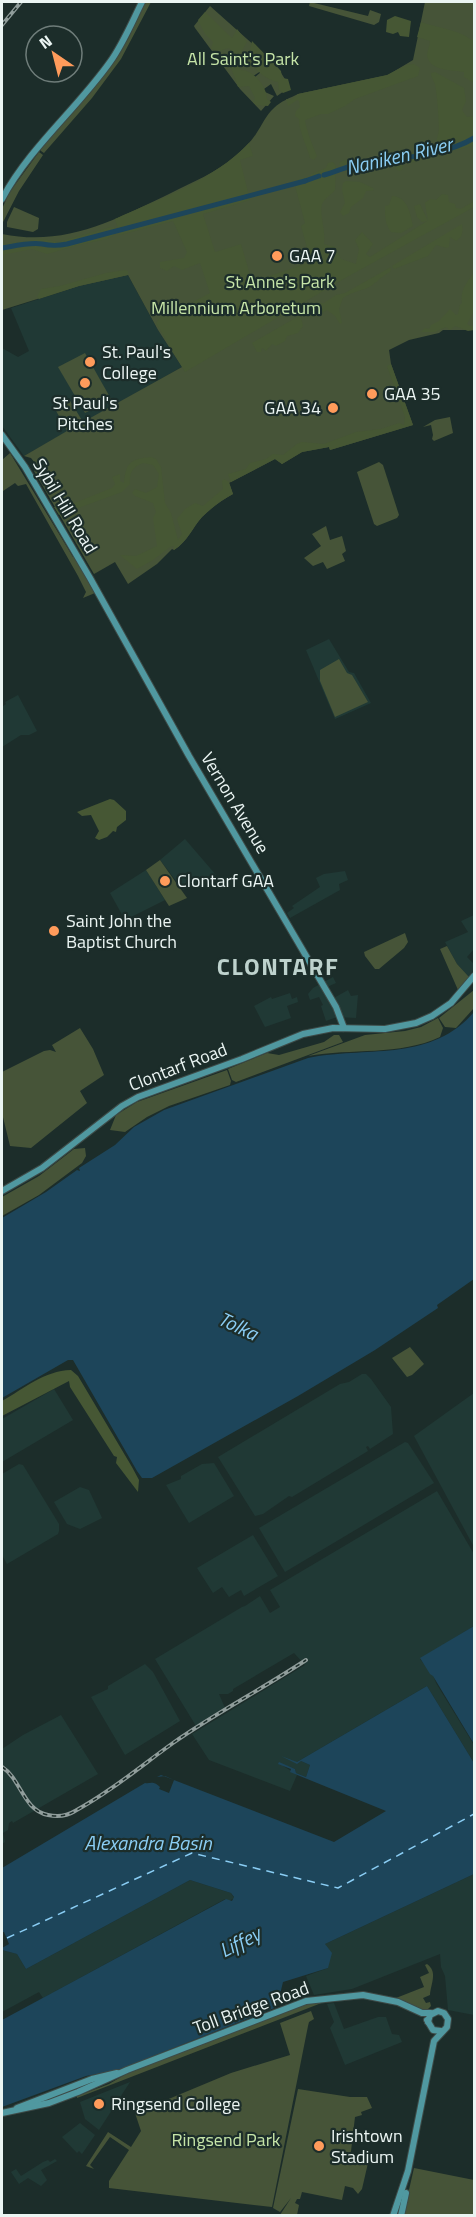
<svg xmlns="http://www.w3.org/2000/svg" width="476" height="2217" viewBox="0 0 476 2217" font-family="'Titillium Web',sans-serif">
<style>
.built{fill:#203935}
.green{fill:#465438}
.forest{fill:#465734}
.water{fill:#1d455a}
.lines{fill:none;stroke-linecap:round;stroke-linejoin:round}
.river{stroke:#1d455a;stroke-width:5}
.ferry{stroke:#8acdf4;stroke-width:1.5;stroke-dasharray:8 6;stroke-linecap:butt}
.major-casing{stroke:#3d4b48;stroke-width:8}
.major{stroke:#5098a0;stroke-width:6}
.rail-casing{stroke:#909d9b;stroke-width:4}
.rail{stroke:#1c2d2a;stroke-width:1.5;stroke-dasharray:4.5;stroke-linecap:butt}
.poi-dot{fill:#ff9b5b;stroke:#1c2d2a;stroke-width:2}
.labels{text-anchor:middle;stroke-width:4.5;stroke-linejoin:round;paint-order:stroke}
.park-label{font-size:18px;fill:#c6e5a8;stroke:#1c2d2a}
.poi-label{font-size:18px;fill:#ebf5f3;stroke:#1c2d2a;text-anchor:start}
.street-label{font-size:18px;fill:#ebf5f3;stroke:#1c2d2a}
.water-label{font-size:20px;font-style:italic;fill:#8acdf4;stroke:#1c2d2a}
.district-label{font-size:24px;font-weight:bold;letter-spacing:1.5px;fill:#bed2cd;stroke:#1c2d2a}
</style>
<rect width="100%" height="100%" fill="#1c2d2a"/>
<g class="built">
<polygon points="128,275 158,330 182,367 24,456 2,426 2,348 18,357 29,351 11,308 79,286"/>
<polygon points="329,639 349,672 354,673 371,703 335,719 306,650"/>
<polygon points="18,695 37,731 29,735 21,735 2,747 2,707 6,704 5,702"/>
<polygon points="185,839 216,875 183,890 160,860"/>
<polygon points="146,870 165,900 125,920 110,893"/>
<polygon points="345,871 348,880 339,884 340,890 290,918 287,913 294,908 292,906 320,887 316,878 324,874"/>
<polygon points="474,915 474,949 467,957 474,964 474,970 469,977 457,964 445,942 468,932 461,921"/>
<polygon points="333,977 336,983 327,987 332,999 348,990 351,996 358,995 356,1018 337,1017 326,1021 321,1006 323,1005 319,997 310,1000 308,994 313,988"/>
<polygon points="290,993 292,999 297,997 298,1002 287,1006 291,1018 265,1027 254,1006 271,997 272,999"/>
<polygon points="362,1374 366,1374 371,1379 391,1407 393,1434 370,1449 368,1446 366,1447 368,1451 292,1497 289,1496 263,1514 255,1516 218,1457 340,1384 349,1382"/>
<polygon points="54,1389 73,1420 2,1462 2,1419"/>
<polygon points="474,1393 474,1547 414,1436"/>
<polygon points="405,1442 408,1443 434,1483 285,1572 259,1528"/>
<polygon points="214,1463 234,1496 189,1523 166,1485 181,1479 181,1476 202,1464"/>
<polygon points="19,1464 23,1465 59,1524 59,1531 58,1534 7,1564 2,1555 2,1474"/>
<polygon points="80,1487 89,1490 102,1518 80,1529 67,1524 54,1502"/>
<polygon points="437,1491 474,1554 474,1626 420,1659 433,1675 436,1683 474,1745 474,1763 427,1686 297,1762 301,1761 310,1765 306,1777 296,1773 295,1769 279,1763 297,1775 290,1791 209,1760 192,1734 305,1665 294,1653 233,1689 233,1691 228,1694 219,1694 225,1708 196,1726 155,1659 242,1607 245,1606 260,1596 270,1613 280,1607 270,1590"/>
<polygon points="253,1535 278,1576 244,1596 241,1590 229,1597 222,1587 213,1593 197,1568"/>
<polygon points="145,1664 153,1672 180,1721 125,1755 91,1697 108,1689 108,1686"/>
<polygon points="61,1715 98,1774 13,1823 12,1821 9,1823 8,1830 3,1833 5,1842 2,1844 2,1749 23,1735"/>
<polygon points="474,1874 474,2015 448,2010 445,1976 441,1967 440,1954 352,1989 314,1995 306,1976 328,1968 325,1944"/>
<polygon points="190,1880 231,1893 234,1898 229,1901 225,1899 43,1998 39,1992 2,2012 2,1950 17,1954 26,1969"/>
<polygon points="334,2003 344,2029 378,2017 386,2017 392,2034 399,2035 402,2042 345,2065 330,2028 334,2022 327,2004"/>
<polygon points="130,2082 99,2130 85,2119 80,2102"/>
<polygon points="80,2123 95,2135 82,2154 79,2151 77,2153 62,2137"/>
<polygon points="55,2159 57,2161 41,2170 47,2180 41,2186 28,2178 19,2184 11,2172 16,2169 21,2176 43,2162 48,2160 50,2162"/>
</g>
<g class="green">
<polygon points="145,2 151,2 121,59 92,98 44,153 41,151 41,149 112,64 128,39"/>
<polygon points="310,2 368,16 370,10 381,14 379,22 374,25 309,6"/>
<path d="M425,2h49v328h-31l-4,3 -30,7 -20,10 2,14 22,61 -83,25 -1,-3 -27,5 -20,12 -7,-5 -46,24 4,11c-11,6 -22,14 -31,23 -10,11 -14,24 -28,33l-2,-1 -15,15 -29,20 -13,-22 -21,12 -60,-103 1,-8 -4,-5 -7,-2 43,-25 -13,-24 15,-8 14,23 99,-55 -24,-37 -30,-55 -49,11 -77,24v-76c63,13 113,-14 169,-41 21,-11 45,-20 63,-36 8,-7 16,-14 22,-23 6,-9 10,-19 18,-26 7,-7 16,-10 24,-14l90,-19 25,-15z"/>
<polygon points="210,6 276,65 290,87 277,96 271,84 264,89 255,77 261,72 264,75 261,71 253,76 265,92 274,96 261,111 240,89 195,28 194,26"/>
<polygon points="39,152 43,155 19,191 2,224 2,209 9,193"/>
<polygon points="14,207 39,218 38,229 33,232 7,227 7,222"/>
<polygon points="85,353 111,399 85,413 58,367"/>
<polygon points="450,417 453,433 434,441 432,439 433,435 431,425 423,427 435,420"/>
<polygon points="10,453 73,557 74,554 95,593 83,598 86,592 78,576 26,484 18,486 15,483 3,491 2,487 2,460"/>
<polygon points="379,462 383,465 399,515 397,518 377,526 374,524 357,472"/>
<polygon points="326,526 330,540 342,536 346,551 342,554 345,561 327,569 323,562 313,566 304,558 321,546 312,534"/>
<polygon points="339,659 347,673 352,675 368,702 335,717 320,681 320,670"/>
<polygon points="160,860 187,898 169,906 146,870"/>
<polygon points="405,933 408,942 404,948 379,969 375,969 365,956 364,952"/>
<polygon points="447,946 457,964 469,977 458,990 440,949"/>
<polygon points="474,990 474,1008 456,1028 445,1027 439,1018"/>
<path d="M438,1018l5,10 -3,9c-40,19 -89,11 -132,19l57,-21 40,-4 16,-4z"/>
<polygon points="80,1028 93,1049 104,1075 80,1091 87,1103 31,1148 10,1146 2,1113 2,1072 44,1051 50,1050 56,1052 52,1045"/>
<polygon points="334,1035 339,1035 343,1042 236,1082 232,1080 228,1069 267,1053 279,1055 324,1042"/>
<polygon points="227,1070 231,1081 230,1085 169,1106 147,1117 125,1132 110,1130 116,1115 137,1102"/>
<polygon points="85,1148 86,1156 82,1163 39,1195 2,1216 2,1197 39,1176 74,1149"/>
<polygon points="410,1347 424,1364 412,1375 407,1377 392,1358"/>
<path d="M427,1964c11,8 4,19 3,31l-7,3 3,5 4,-1 1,4 -3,3 -4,1 -28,-12 28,-11 -4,-10 9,-4 -4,-8z"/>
<polygon points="324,2002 77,2098 77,2096 109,2084 138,2067 297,2005"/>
<polygon points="311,2011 314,2019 309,2022 308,2026 272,2207 109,2188 109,2181 129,2150 110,2137 90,2165 94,2169 86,2166 108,2132 131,2147 141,2131 135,2113 231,2073 290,2055 280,2023"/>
<polygon points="298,2089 350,2097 367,2097 372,2108 361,2112 362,2115 355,2117 350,2160 368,2163 362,2189 358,2194 353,2188 345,2186 342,2200 302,2192 300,2199 297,2199 295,2203 299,2205 297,2215 280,2215 291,2198 280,2212 273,2208"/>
<polygon points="414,2168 474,2180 474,2215 403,2216"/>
</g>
<g class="forest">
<polygon points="205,12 232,38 237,29 247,42 240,54 234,53 229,48 219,51 211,49 213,42 205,34 198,20"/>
<polygon points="395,16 411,21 409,37 400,36 398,32 393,34 386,32 387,20"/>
<path d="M421,22c13,5 40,8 50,18l3,-3v46l-10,-6v-5c-12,-2 -35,-1 -37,-17 0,-4 3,-9 3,-14l-13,-4z"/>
<path d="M252,41l29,30 1,7 6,1 3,11 -8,3 -4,-3 -1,-8c-13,-2 -24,-14 -32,-24l1,-5 3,-3z"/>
<path d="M232,56l7,5 -1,5 3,4c13,0 26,17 26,29l4,3 -3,4 -12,-1 -3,-3 2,-4 -6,-12 -11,1 -8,-22 -4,-3 3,-5z"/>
<path d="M414,64l6,4 -2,8 -63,23 -10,7 -17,8h-7l-16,6c1,9 8,27 12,36l-3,4 -4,-2c-3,-13 -11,-25 -11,-39l-4,-3 1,-5 4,-4 -1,-6 -2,-1 -9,6 -2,-7 5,1 7,-6 89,-19 19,-10z"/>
<path d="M435,72l29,16 2,13 -4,9 5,7 7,-1v29c-7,3 -31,10 -36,3 -4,-6 1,-13 1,-19 0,-6 -2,-43 -5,-47 -1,-3 -3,-5 -3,-9z"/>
<path d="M249,143l4,13 -13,4 10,40 -47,14 12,38 26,-8 11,38 59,-20 -10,-36 4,-3 -11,-41 8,-4 8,3 1,-7 15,-6 2,-5 5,-1 3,4 -1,24c-3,4 -11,9 -13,14 -3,10 4,26 2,40l11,3 6,12 15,5 3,-15 -4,-9 7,-8 11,12 -7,10 4,3 57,-36 -5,1 -5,-5 -3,-11 6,-2 8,17 -3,-18 5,-4 6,1 6,-6 6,1 1,7 6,2 1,4 5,1 13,-8v6l-127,70 -162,95 -29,-49c9,-12 19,-19 35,-14l2,-7 17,-9 -10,-30 -18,7 -8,-4 -7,5 -7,-3v-6l24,-4 3,-6 -14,-31 -53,14 -1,-3 -12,7 -29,6 -27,8 -4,1 -15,-5 -30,6v-11l40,-5 16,3 53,-15 7,2 -3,-10c46,-21 99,-39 134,-76z"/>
<path d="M419,147l3,6 -6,9 -15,1 2,4 -1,3 -3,1 -8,-7 -48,7 -4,-8c7,-5 11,-3 19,-3 12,0 22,-7 34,-7 9,0 15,2 24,-1z"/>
<polygon points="346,181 360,182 373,188 374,190 366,191 363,198 351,207 349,213 343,216 340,212 345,203 342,190 343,183"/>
<path d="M392,196c16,1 18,17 21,30l-12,7 -10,-1c-6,-8 -6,-16 -6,-26l4,-1z"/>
<path d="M462,224c1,7 1,13 -6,17l-6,-4 -1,10 -2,1 -11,-3 -8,11 -34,13 -2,-3z"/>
<path d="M391,267l-1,5c-9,4 -16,14 -25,17 -8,2 -14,4 -22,9l-4,11 3,14 -2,1 -5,-8 -8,-6 -13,7 -9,-2 10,-11 9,-1 12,-8 9,-2z"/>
<polygon points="125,270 128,271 128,275 79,286 39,299 37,297 41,289 60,286 106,273"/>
<path d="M474,272v39l-7,13 3,2h4v4l-6,1 -13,-5 -5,4 -4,-3 -11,5h-14l4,-4 4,1 2,-4 8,-4 11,-12 6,6 2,-1 2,-9 2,-2c-2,-14 5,-20 12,-31z"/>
<polygon points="299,316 301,317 303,326 298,333 287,336 285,341 276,346 272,344 266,351 262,348 261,352 257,352 252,343"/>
<polygon points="391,364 413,425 330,450 329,447 302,452 282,464 275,459 231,482 228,474 246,469 250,463 266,459 273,454 283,455 297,444 302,442 324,444 356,432 381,429 399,423 404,425 405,417 387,366"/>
<path d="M151,457l5,2 5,8 4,36 6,10 7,27 4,-6 -5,-15 8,-10 10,-6 8,3 20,-17 -1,-8 2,-2 5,3 4,12c-11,6 -22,14 -31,23 -10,11 -14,24 -28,33v-4l-4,1 -17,13 -16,9 -17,-14 16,1 21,-10 -4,-28 3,-6 -3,-9 -18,-7 -3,-3 3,-4 11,4 11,-6 2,-13 -6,-9 -10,-2c-11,4 -14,10 -13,21l-8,8 -60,22 -3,1 -5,-8 13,-1 45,-18 3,-4 -3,-7 8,-3v7l4,2c2,-20 6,-24 27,-26z"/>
<polygon points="110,799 114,800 126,811 126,820 117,827 116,832 113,831 107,837 99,840 95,838 99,831 91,815 82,816 77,812"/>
<path d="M71,1370l7,6 54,91 7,13 -1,12 -22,-29 1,-6 -3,-1 -44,-69 -1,-6 -67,35v-15c23,-13 42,-30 69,-31z"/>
</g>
<g class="water">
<path d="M474,1012v267l-37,26 1,3 -63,42 -77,46 -146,82h-10l-5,-7 -64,-111h-5l-66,38v-180l44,-26 31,-22 3,1 -1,-3 36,-23 19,-18 30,-17 144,-52c59,-12 122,5 166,-46z"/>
<polygon points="474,1626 474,1744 433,1676 430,1674 420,1658"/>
<path d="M427,1686l47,77v111l-149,70 7,9 -4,15 -45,14 -6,25 -159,63 -32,6 -84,31v-87l224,-121 6,2 2,-4 -3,-4 -41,-13 -164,89 -9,-15 -15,-4v-2l7,-4 -5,-12h-2v-64l143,-85c7,1 7,-3 15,4l-1,2 10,4 5,-13 -9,-4 -8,1 4,-2 173,67 52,-31 -96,-39 1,-3 -13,-5 1,-2 16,7 1,4 10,4 4,-12 -9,-4 -4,3 -16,-8 16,6z"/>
</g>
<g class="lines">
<g class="river">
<path d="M324,175c11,-3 21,-8 32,-10 36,-7 87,-8 118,-27"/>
<polyline points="305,181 319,176"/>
<path d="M2,248c12,-2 28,-6 40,-4 10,2 15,2 25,0l238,-63"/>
</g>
<polyline class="ferry" points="7,1938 192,1853 338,1888 474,1814"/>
<g class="major-casing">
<g id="major">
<path d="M2,199c28,-52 74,-89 108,-137 13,-18 22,-40 32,-60"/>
<polyline points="2,435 25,467 90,578 189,756 336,1007 344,1028"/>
<polyline points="2,1191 42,1168 122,1106 138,1097 242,1059 303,1034 333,1028 385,1029 416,1023 432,1016 451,1003 474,976"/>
<polyline points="427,2020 433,2030 441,2031"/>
<polyline points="17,2108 92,2079 117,2073"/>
<polyline points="2,2113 49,2103 78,2092 127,2070 306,2001 363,1995 398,2002 422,2013 431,2013"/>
<polyline points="393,2216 408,2171 434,2041 447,2027 448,2019 444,2013 438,2011 430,2015 428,2022"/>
<polyline points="401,2216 406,2193"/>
</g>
</g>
<use href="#major" class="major"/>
<g class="rail-casing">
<g id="rail">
<polyline points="2,25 21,2"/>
<path d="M2,1767c19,12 21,43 46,48 9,2 19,1 27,-4 35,-19 66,-45 98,-68 43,-30 89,-54 133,-83"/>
</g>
</g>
<use href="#rail" class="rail"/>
</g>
<g class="poi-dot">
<circle cx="277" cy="256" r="6"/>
<circle cx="90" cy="362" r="6"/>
<circle cx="85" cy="383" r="6"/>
<circle cx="372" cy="394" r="6"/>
<circle cx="333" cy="408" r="6"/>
<circle cx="165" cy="881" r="6"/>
<circle cx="54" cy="931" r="6"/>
<circle cx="99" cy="2104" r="6"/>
<circle cx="319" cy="2146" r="6"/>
</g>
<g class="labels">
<g class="park-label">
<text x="243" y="65">All Saint's Park</text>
<text x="280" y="288">St Anne's Park</text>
<text x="236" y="314">Millennium Arboretum</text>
<text x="226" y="2146">Ringsend Park</text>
</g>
<g class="poi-label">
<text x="289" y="262">GAA 7</text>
<text x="102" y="358">St. Paul's<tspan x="102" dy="21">College</tspan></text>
<text x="384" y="400">GAA 35</text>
<text x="85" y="409" text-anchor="middle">St Paul's<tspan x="85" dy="21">Pitches</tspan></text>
<text x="321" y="414" text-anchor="end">GAA 34</text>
<text x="177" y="887">Clontarf GAA</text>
<text x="66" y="927">Saint John the<tspan x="66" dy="21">Baptist Church</tspan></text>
<text x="111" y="2110">Ringsend College</text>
<text x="331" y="2142">Irishtown<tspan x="331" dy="21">Stadium</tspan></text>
</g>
<g class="street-label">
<text transform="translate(65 506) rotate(59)" y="6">Sybil Hill Road</text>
<text transform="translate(235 803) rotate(59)" y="6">Vernon Avenue</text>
<text transform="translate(178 1067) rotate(-21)" y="6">Clontarf Road</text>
<text transform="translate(251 2008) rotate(-20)" y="6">Toll Bridge Road</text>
</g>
<g class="water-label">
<text transform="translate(399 156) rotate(-13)" y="7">Naniken River</text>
<text transform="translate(238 1326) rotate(25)" y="7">Tolka</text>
<text x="148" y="1850">Alexandra Basin</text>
<text transform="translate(240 1942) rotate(-27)" y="7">Liffey</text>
</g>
<g class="district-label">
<text x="278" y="975">CLONTARF</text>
</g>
</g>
<rect width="476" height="2217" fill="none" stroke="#ebf5f3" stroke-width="6"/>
<g transform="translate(54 54) rotate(325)"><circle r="28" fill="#1c2d2a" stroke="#6f7d7a" stroke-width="1.5"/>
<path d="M0-4.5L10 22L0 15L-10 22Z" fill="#ff9b5b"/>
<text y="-9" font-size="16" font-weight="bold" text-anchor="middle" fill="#ebf5f3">N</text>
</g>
</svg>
